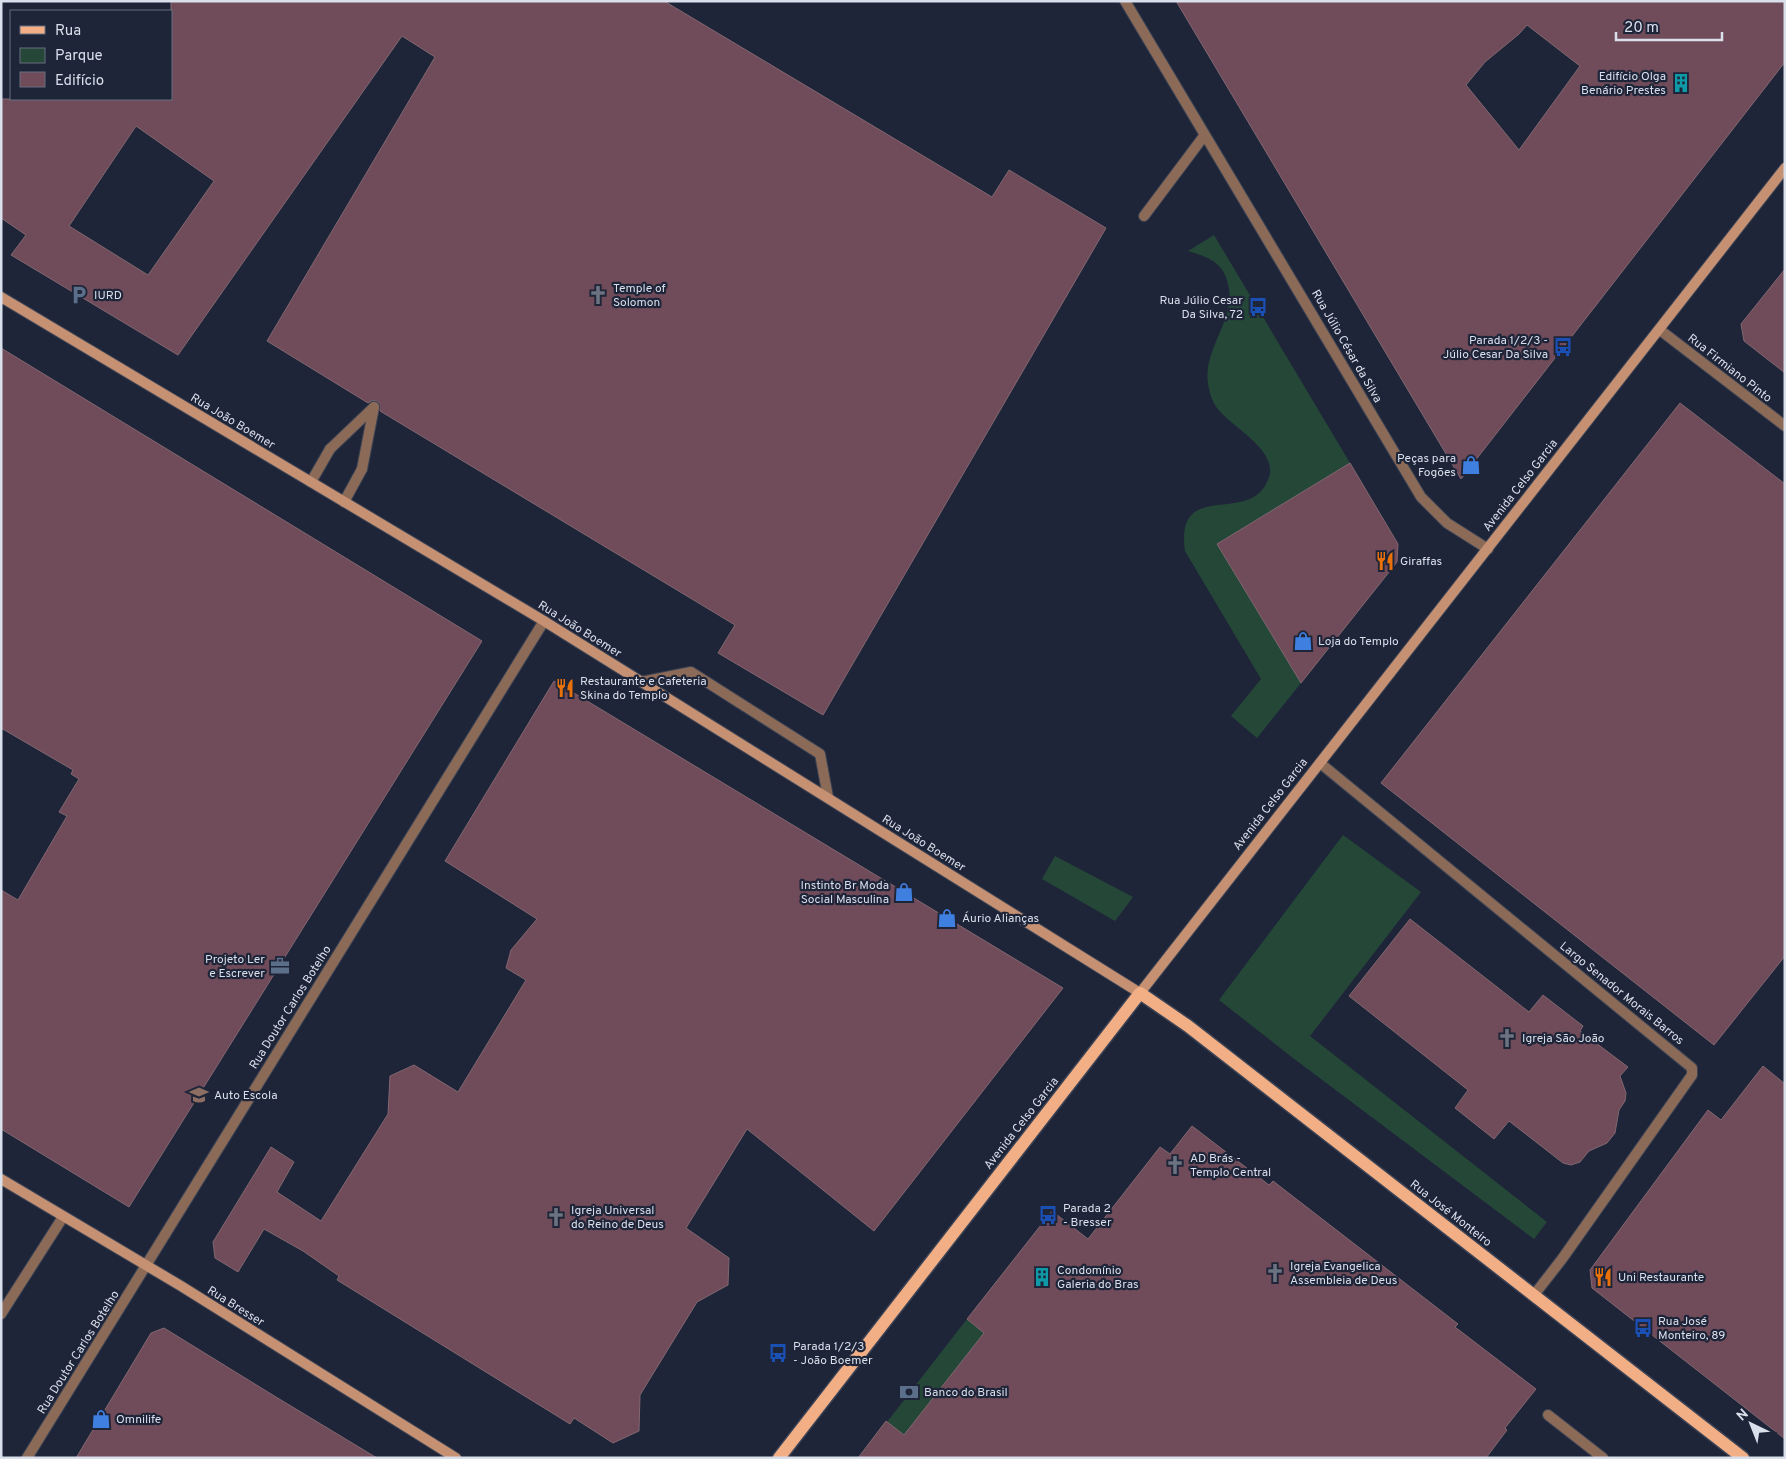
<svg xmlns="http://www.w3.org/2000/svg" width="1786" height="1459" viewBox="0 0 1786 1459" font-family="Overpass,sans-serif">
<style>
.green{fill:#254738}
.building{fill:#704c5a;stroke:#816770;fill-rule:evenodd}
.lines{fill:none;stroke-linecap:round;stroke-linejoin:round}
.service-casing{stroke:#3c4355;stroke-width:12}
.minor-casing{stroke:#3c4355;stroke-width:12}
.tertiary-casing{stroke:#3c4355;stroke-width:12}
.secondary-casing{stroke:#3c4355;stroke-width:12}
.primary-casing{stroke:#3c4355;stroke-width:15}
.service{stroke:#8b6b57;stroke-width:10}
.minor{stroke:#8b6b57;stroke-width:10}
.tertiary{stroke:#8b6b57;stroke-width:10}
.secondary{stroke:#c59172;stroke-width:10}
.primary{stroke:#f2af86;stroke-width:12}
.labels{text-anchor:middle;stroke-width:4.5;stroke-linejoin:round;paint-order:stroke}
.poi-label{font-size:12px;fill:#dadfec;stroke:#1e2538;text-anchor:start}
.street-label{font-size:12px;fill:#dadfec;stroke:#1e2538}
</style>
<rect width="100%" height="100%" fill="#1e2538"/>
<g class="green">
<path d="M1214,235l136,228 -133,81 84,139 -44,55 -26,-22 30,-37 -76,-128c-10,-74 64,-24 83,-71 13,-29 -36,-52 -51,-72 -5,-7 -8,-16 -9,-25 -5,-33 26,-62 21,-94 -4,-26 -18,-31 -41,-38z"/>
<polygon points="1343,835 1421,892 1310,1036 1547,1222 1534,1239 1293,1058 1219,1000"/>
<polygon points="1055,856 1133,897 1115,921 1042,879"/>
<polygon points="967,1319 984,1333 904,1435 887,1422"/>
</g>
<g class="building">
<path d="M171,1h493l328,196 17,-27 97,58 -283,487 -105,-62 17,-28 -355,-214 -2,-9 -5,-2 -5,3 -101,-62 168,-284 -33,-21 -224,319 -167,-100 15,-20 -25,-17v-119h170zM136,126l78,55 -66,94 -79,-49z"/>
<path d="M1176,1h609v61l-324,417zM1527,25l53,41 -61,84 -53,-65 19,-23 34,-28z"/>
<polygon points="1785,269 1785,373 1744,341 1741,324"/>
<polygon points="1,348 482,641 129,1207 1,1129 1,890 18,900 67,816 59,812 79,779 71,774 73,770 1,728"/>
<polygon points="1680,403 1785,484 1785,956 1714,1045 1381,783"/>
<polygon points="1350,463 1398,544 1397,562 1301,683 1217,544"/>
<polygon points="554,681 1063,988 874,1231 747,1129 686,1228 729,1258 728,1285 697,1302 640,1395 639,1431 613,1443 574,1418 570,1424 337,1280 339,1276 303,1251 264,1229 238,1272 215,1258 213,1242 271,1147 294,1162 277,1192 321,1221 388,1114 390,1076 414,1065 458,1092 526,980 506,968 511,950 537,919 445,861"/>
<polygon points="1410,919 1529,1012 1543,995 1583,1026 1580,1031 1628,1067 1620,1076 1626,1093 1625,1101 1619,1110 1615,1133 1607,1143 1589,1151 1580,1162 1571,1165 1563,1163 1509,1121 1494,1139 1455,1108 1468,1090 1349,996"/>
<polygon points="1763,1066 1785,1084 1785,1439 1592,1288 1590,1270 1708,1110 1721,1120"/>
<polygon points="1192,1126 1269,1185 1273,1181 1458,1324 1455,1327 1536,1389 1505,1428 1507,1430 1486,1458 858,1458 886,1421 904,1435 984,1333 967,1319 1052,1211 1088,1239 1160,1147 1170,1154"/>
<polygon points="164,1328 276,1397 377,1458 76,1458 151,1333"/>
</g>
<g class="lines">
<g class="service-casing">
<g id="service">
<polyline points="1144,216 1204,136"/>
<polyline points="330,449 374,407"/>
<polyline points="362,469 374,407"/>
<polyline points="641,682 691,672 820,754 828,797"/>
<polyline points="1,1314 63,1217"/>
<polyline points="1548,1415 1603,1458"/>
</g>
</g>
<g class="minor-casing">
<g id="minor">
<polyline points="1660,330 1785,426"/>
<polyline points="311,482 330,449"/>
<polyline points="344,502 362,469"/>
<polyline points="1320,763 1692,1068 1692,1075 1562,1259 1534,1295"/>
</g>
</g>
<g class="tertiary-casing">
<g id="tertiary">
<polyline points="1125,1 1421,497 1447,523 1488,549"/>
<polyline points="27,1458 544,621"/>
</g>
</g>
<g class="secondary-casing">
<g id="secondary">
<polyline points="1,297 544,621 1140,993 1785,168"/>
<polyline points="1,1179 181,1286 456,1458"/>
</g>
</g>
<g class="primary-casing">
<polyline id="primary" points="779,1458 1140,993 1188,1026 1743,1458"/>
</g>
<use href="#service" class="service"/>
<use href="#minor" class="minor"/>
<use href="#tertiary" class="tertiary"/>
<use href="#secondary" class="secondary"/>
<use href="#primary" class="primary"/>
</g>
<defs>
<g id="building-bare" transform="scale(1.5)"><path d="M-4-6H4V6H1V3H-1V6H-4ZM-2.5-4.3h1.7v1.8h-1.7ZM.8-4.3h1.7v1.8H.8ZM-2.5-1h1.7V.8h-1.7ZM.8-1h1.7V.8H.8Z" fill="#0f9aa8" stroke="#1e2538" stroke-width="2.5" paint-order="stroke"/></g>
<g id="parking-bare" transform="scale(1.5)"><path d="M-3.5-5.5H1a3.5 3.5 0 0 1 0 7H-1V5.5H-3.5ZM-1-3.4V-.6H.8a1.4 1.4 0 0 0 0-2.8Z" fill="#5c6f8a" stroke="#1e2538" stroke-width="2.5" paint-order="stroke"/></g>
<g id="church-bare" transform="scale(1.5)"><path d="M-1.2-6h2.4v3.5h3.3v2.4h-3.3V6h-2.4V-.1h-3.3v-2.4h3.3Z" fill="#6b7280" stroke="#1e2538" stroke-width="2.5" paint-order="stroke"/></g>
<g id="bus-bare" transform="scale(1.5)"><path d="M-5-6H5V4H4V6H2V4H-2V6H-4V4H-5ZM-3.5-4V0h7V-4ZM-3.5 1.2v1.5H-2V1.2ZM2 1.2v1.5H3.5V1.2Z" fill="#1a4fb4" stroke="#1e2538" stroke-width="2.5" paint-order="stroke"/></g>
<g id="shop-bare" transform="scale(1.5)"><path d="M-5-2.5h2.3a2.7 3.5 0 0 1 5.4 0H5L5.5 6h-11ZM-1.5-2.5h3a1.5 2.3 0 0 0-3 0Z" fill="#3f7fe0" stroke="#1e2538" stroke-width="2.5" paint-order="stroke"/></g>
<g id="restaurant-bare" transform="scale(1.5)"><path d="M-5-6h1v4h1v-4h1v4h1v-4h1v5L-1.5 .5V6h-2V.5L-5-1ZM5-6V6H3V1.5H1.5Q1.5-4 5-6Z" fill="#e8710a" stroke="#1e2538" stroke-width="2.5" paint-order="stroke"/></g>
<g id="office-bare" transform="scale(1.5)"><path d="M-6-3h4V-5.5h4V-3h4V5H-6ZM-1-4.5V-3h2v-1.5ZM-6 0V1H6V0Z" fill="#5c6f8a" stroke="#1e2538" stroke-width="2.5" paint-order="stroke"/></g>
<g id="school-bare" transform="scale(1.5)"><path d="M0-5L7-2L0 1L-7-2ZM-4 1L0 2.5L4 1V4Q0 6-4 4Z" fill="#8d6e63" stroke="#1e2538" stroke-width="2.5" paint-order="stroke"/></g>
<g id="bank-bare" transform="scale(1.5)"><path d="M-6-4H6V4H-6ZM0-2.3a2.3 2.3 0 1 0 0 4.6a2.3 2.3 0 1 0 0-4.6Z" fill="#5c6f8a" stroke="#1e2538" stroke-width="2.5" paint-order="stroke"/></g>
</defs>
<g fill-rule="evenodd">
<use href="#building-bare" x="1681" y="83"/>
<use href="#parking-bare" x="79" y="295"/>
<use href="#church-bare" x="598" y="295"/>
<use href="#bus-bare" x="1258" y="307"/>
<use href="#bus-bare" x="1563" y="347"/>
<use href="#shop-bare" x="1471" y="465"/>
<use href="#restaurant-bare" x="1385" y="561"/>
<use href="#shop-bare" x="1303" y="641"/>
<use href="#restaurant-bare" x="565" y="688"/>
<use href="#shop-bare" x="904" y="892"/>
<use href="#shop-bare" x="947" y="918"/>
<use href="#office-bare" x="280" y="966"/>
<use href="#church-bare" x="1507" y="1038"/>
<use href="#school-bare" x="199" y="1095"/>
<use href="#church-bare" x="1175" y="1165"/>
<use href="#bus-bare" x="1048" y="1215"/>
<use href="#church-bare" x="556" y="1217"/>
<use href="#church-bare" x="1275" y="1273"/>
<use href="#building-bare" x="1042" y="1277"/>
<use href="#restaurant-bare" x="1603" y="1277"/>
<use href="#bus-bare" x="1643" y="1328"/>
<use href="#bus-bare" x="778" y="1353"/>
<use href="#bank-bare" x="909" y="1392"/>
<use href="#shop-bare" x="101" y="1419"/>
</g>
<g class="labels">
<g class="poi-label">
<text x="1666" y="80" text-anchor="end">Edifício Olga<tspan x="1666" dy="14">Benário Prestes</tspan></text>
<text x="613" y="292">Temple of<tspan x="613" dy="14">Solomon</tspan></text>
<text x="94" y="299">IURD</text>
<text x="1243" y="304" text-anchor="end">Rua Júlio Cesar<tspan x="1243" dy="14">Da Silva, 72</tspan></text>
<text x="1548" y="344" text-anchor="end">Parada 1/2/3 -<tspan x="1548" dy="14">Júlio Cesar Da Silva</tspan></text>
<text x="1456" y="462" text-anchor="end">Peças para<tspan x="1456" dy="14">Fogões</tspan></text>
<text x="1400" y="565">Giraffas</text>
<text x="1318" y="645">Loja do Templo</text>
<text x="580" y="685">Restaurante e Cafeteria<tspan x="580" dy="14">Skina do Templo</tspan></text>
<text x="889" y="889" text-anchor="end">Instinto Br Moda<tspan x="889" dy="14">Social Masculina</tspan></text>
<text x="962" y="922">Áurio Alianças</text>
<text x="265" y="963" text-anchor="end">Projeto Ler<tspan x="265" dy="14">e Escrever</tspan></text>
<text x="1522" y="1042">Igreja São João</text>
<text x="214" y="1099">Auto Escola</text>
<text x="1190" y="1162">AD Brás -<tspan x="1190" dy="14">Templo Central</tspan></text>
<text x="1063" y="1212">Parada 2<tspan x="1063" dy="14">- Bresser</tspan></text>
<text x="571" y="1214">Igreja Universal<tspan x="571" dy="14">do Reino de Deus</tspan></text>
<text x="1290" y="1270">Igreja Evangelica<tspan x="1290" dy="14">Assembleia de Deus</tspan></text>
<text x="1057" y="1274">Condomínio<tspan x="1057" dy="14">Galeria do Bras</tspan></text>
<text x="1618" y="1281">Uni Restaurante</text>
<text x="1658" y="1325">Rua José<tspan x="1658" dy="14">Monteiro, 89</tspan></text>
<text x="793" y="1350">Parada 1/2/3<tspan x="793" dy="14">- João Boemer</tspan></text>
<text x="924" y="1396">Banco do Brasil</text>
<text x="116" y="1423">Omnilife</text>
</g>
<g class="street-label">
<text transform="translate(1347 346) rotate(60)" y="4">Rua Júlio César da Silva</text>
<text transform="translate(1730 368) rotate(38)" y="4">Rua Firmiano Pinto</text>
<text transform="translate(233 421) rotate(31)" y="4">Rua João Boemer</text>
<text transform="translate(1520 485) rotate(-52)" y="4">Avenida Celso Garcia</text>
<text transform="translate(580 629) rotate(32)" y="4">Rua João Boemer</text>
<text transform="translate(1270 804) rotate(-52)" y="4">Avenida Celso Garcia</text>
<text transform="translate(924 843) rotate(32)" y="4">Rua João Boemer</text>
<text transform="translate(1622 993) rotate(39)" y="4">Largo Senador Morais Barros</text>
<text transform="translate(290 1007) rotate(-58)" y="4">Rua Doutor Carlos Botelho</text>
<text transform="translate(1021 1123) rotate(-52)" y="4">Avenida Celso Garcia</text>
<text transform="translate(1451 1213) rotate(38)" y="4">Rua José Monteiro</text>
<text transform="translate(236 1306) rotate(32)" y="4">Rua Bresser</text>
<text transform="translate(78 1352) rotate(-58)" y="4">Rua Doutor Carlos Botelho</text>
</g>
</g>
<rect width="1786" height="1459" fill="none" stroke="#dadfec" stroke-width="5"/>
<rect x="10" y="10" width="162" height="90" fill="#1e2538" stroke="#696f80"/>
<rect x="20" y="26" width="25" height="8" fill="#f2af86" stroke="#696f80"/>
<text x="55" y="35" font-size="15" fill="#dadfec">Rua</text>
<rect x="20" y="48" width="25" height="15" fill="#254738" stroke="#696f80"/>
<text x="55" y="60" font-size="15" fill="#dadfec">Parque</text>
<rect x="20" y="72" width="25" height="15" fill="#704c5a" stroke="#696f80"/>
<text x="55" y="85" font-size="15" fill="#dadfec">Edifício</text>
<g transform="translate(1751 1424) rotate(317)" stroke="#1e2538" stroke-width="4" paint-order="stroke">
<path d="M0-4L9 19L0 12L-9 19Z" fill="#dadfec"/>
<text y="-8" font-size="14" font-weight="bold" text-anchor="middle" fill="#dadfec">N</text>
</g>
<path d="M1616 32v8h106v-8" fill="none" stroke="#dadfec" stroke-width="2.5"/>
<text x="1624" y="32" font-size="15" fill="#dadfec" stroke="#1e2538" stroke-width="4" paint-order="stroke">20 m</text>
</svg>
